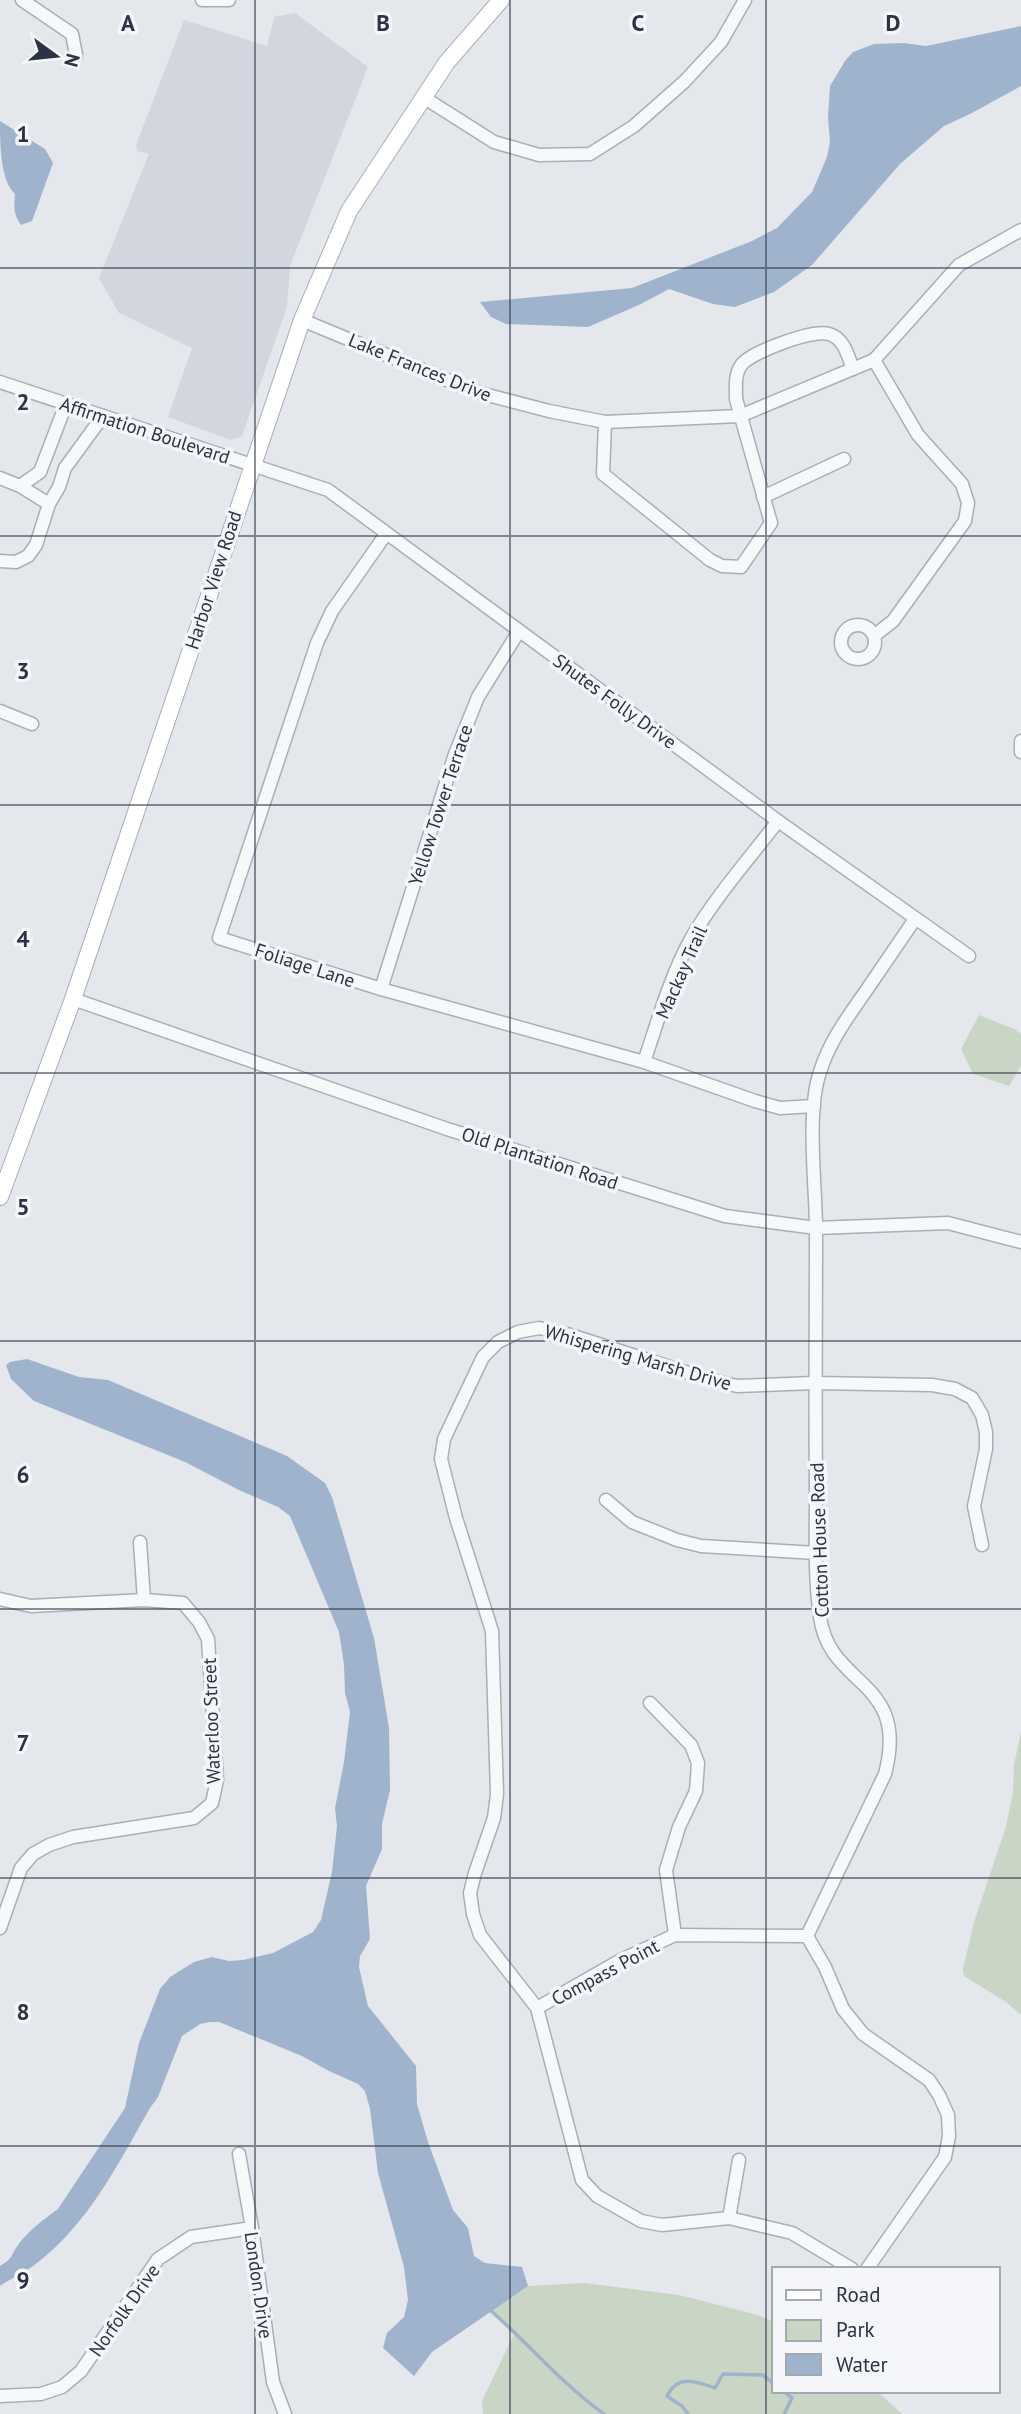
<svg xmlns="http://www.w3.org/2000/svg" width="1021" height="2414" viewBox="0 0 1021 2414" font-family="'PT Sans',sans-serif">
<style>
.built{fill:#d2d6de}
.green{fill:#c9d6c5}
.water{fill:#9fb4cc}
.lines{fill:none;stroke-linecap:round;stroke-linejoin:round}
.stream{stroke:#9fb4cc;stroke-width:3.5}
.street-casing{stroke:#a9aeb7;stroke-width:15}
.secondary-casing{stroke:#a9aeb7;stroke-width:18}
.street{stroke:#f7f8fa;stroke-width:12}
.secondary{stroke:#fff;stroke-width:16}
.grid{fill:none;stroke:#2b3445;stroke-width:2;stroke-opacity:0.55}
.labels{text-anchor:middle;stroke-width:7;stroke-linejoin:round;paint-order:stroke}
.street-label{font-size:19px;fill:#2b3445;stroke:#f4f6f9}
.grid-label{font-size:23px;text-anchor:middle;font-weight:bold;fill:#2b3445;stroke:#f4f6f9;stroke-width:7;stroke-linejoin:round;paint-order:stroke}
</style>
<rect width="100%" height="100%" fill="#e4e7ec"/>
<polygon class="built" points="295,13 368,67 290,266 287,307 242,436 231,440 168,417 192,348 119,313 99,278 149,154 138,151 136,145 184,20 267,46 274,17"/>
<g class="green">
<polygon points="979,1015 1014,1029 1021,1034 1021,1066 1009,1086 973,1074 961,1049"/>
<polygon points="1021,1732 1021,2015 1006,2002 964,1976 963,1969 974,1922 1005,1830 1013,1793 1014,1765"/>
<polygon points="584,2283 679,2295 758,2315 774,2322 774,2391 877,2391 902,2414 483,2414 482,2401 515,2332 490,2310 528,2286"/>
</g>
<g class="water">
<polygon points="1021,26 1021,86 970,114 944,126 900,164 812,265 774,292 735,307 713,304 669,289 641,304 588,327 506,324 491,317 480,302 632,288 752,241 777,228 812,192 827,157 830,142 828,118 830,86 845,61 853,52 874,44 904,43 926,46"/>
<path d="M0,121l45,28 8,14 -21,58 -11,4c-8,-12 -7,-18 -6,-31 -15,-14 -15,-51 -15,-73z"/>
<path d="M27,1359l52,18 29,3 179,76 38,27 7,14 42,141 15,90 1,62 -8,34v25l-16,37 4,53 -10,17 -1,11 9,39 48,60 1,38 11,38 25,68 15,18 6,28 11,7 37,4 6,19 -96,66 -18,24 -31,-28 4,-15 17,-16 4,-17 -4,-33 -26,-94 -8,-64 -5,-18 -7,-7 -31,-14 -25,-14 -83,-34h-9l-10,2 -18,12 -24,61 -8,11c-32,56 -61,115 -113,155 -11,9 -25,15 -37,23v-20c14,-8 10,-10 18,-21 10,-14 26,-26 40,-36l67,-101 14,-65 21,-54 10,-12 24,-15 18,-5 17,4 14,-1 30,-7 40,-21 8,-12 11,-48 5,-46 -2,-18 9,-46 6,-50 -5,-19 -1,-28 -5,-33 -49,-116 -12,-9 -39,-17 -54,-28 -151,-61 -23,-22 -5,-14 4,-3z"/>
</g>
<g class="lines">
<g class="stream">
<path d="M490,2310c39,34 72,74 114,104"/>
<polyline points="783,2391 792,2398 784,2414"/>
<path d="M688,2414l-6,-8 -15,-10c11,-22 28,-15 48,-8l8,-14 40,1 11,9"/>
</g>
<g class="street-casing">
<g id="street">
<polyline points="22,0 72,34 76,55"/>
<polyline points="202,0 229,0"/>
<polyline points="423,97 494,142 539,155 590,154 634,126 684,82 721,42 745,0"/>
<polyline points="302,320 476,392 549,411 605,422 740,416 874,360 959,265 1021,230"/>
<polyline points="874,360 918,435 962,484 968,503 965,521 893,621 875,635"/>
<polyline points="0,382 328,490 778,821 969,956"/>
<path d="M605,422l-2,52 107,86 12,6 19,1 30,-44 -35,-124c0,-11 -2,-27 7,-36 12,-12 70,-34 86,-29 15,4 19,22 24,35"/>
<polyline points="0,478 20,486 49,504"/>
<polyline points="20,486 40,472 66,404"/>
<polyline points="763,497 844,459"/>
<polyline points="386,534 332,611 317,643 219,938 381,989 644,1062 755,1101 780,1108 814,1106"/>
<polyline points="0,561 16,562 28,556 36,545 49,504 59,487 65,468 103,416"/>
<circle cx="858" cy="642" r="17"/>
<polyline points="0,711 32,724"/>
<polyline points="1021,741 1021,752"/>
<polyline points="381,989 455,754 478,697 519,631"/>
<polyline points="73,999 447,1129 725,1216 816,1228 948,1223 1021,1242"/>
<path d="M644,1062c14,-41 26,-86 48,-125 24,-41 57,-78 86,-116"/>
<polyline points="606,1500 632,1522 677,1540 701,1546 816,1553"/>
<polyline points="140,1542 144,1600"/>
<polyline points="0,1599 31,1606 144,1600 183,1603 199,1622 208,1639 217,1780 212,1803 194,1818 73,1837 49,1845 33,1854 21,1868 0,1928"/>
<polyline points="650,1703 691,1745 698,1763 696,1791 679,1827 666,1870 675,1935"/>
<path d="M807,1936l78,-162c25,-96 -55,-85 -65,-157 -6,-41 -4,-85 -4,-127 -1,-86 0,-173 0,-260 0,-45 -10,-117 4,-158 10,-33 31,-59 50,-87 15,-22 30,-44 45,-66"/>
<polyline points="537,2008 621,1960 675,1935 807,1936 825,1967 843,2009 863,2034 929,2080 939,2095 948,2115 949,2136 945,2157 867,2269"/>
<polyline points="239,2154 252,2228 273,2382 285,2414"/>
<polyline points="729,2218 739,2160"/>
<polyline points="852,2269 792,2233 729,2218 662,2225 641,2221 597,2196 582,2180 537,2008 480,1935 473,1914 470,1893 475,1873 494,1818 497,1794 492,1631 456,1518 441,1459 444,1439 483,1357 498,1342 518,1332 539,1328 567,1334 707,1379 737,1386 814,1383 932,1385 955,1389 972,1398 982,1415 986,1432 986,1449 974,1506 982,1545"/>
<polyline points="0,2396 41,2394 62,2387 81,2371 158,2259 191,2237 252,2228"/>
</g>
</g>
<g class="secondary-casing">
<polyline id="secondary" points="0,1197 73,999 302,320 349,211 447,62 501,0"/>
</g>
<use href="#street" class="street"/>
<use href="#secondary" class="secondary"/>
</g>
<path class="grid" d="M255,0v2414M510,0v2414M766,0v2414M0,268h1021M0,536h1021M0,805h1021M0,1073h1021M0,1341h1021M0,1609h1021M0,1878h1021M0,2146h1021"/>
<g class="labels">
<g class="street-label">
<text transform="translate(420 367) rotate(22)" y="7">Lake Frances Drive</text>
<text transform="translate(145 430) rotate(18)" y="7">Affirmation Boulevard</text>
<text transform="translate(213 580) rotate(-72)" y="7">Harbor View Road</text>
<text transform="translate(615 701) rotate(36)" y="7">Shutes Folly Drive</text>
<text transform="translate(440 805) rotate(-72)" y="7">Yellow Tower Terrace</text>
<text transform="translate(305 965) rotate(18)" y="7">Foliage Lane</text>
<text transform="translate(681 972) rotate(-66)" y="7">Mackay Trail</text>
<text transform="translate(540 1158) rotate(18)" y="7">Old Plantation Road</text>
<text transform="translate(638 1357) rotate(16)" y="7">Whispering Marsh Drive</text>
<text transform="translate(819 1540) rotate(-92)" y="7">Cotton House Road</text>
<text transform="translate(211 1721) rotate(-92)" y="7">Waterloo Street</text>
<text transform="translate(605 1972) rotate(-28)" y="7">Compass Point</text>
<text transform="translate(259 2285) rotate(82)" y="7">London Drive</text>
<text transform="translate(124 2310) rotate(-55)" y="7">Norfolk Drive</text>
</g>
</g>
<g class="grid-label">
<text x="128" y="31">A</text>
<text x="383" y="31">B</text>
<text x="638" y="31">C</text>
<text x="893" y="31">D</text>
<text x="23" y="142">1</text>
<text x="23" y="410">2</text>
<text x="23" y="679">3</text>
<text x="23" y="947">4</text>
<text x="23" y="1215">5</text>
<text x="23" y="1483">6</text>
<text x="23" y="1751">7</text>
<text x="23" y="2020">8</text>
<text x="23" y="2288">9</text>
</g>
<rect x="772" y="2267" width="228" height="126" fill="#f4f6f9" stroke="#a4a8b1" stroke-width="2"/>
<rect x="786" y="2290" width="35" height="10" fill="#ffffff" stroke="#a4a8b1" stroke-width="2"/>
<text x="836" y="2302" font-size="21" fill="#2b3445">Road</text>
<rect x="786" y="2320" width="35" height="21" fill="#c9d6c5" stroke="#a4a8b1" stroke-width="2"/>
<text x="836" y="2337" font-size="21" fill="#2b3445">Park</text>
<rect x="786" y="2354" width="35" height="21" fill="#9fb4cc" stroke="#a4a8b1" stroke-width="2"/>
<text x="836" y="2372" font-size="21" fill="#2b3445">Water</text>
<g transform="translate(56 56) rotate(105)" stroke="#f4f6f9" stroke-width="5" paint-order="stroke">
<path d="M0-5L12 26L0 18L-12 26Z" fill="#2b3445"/>
<text y="-10" font-size="19" font-weight="bold" text-anchor="middle" fill="#2b3445">N</text>
</g>
</svg>
